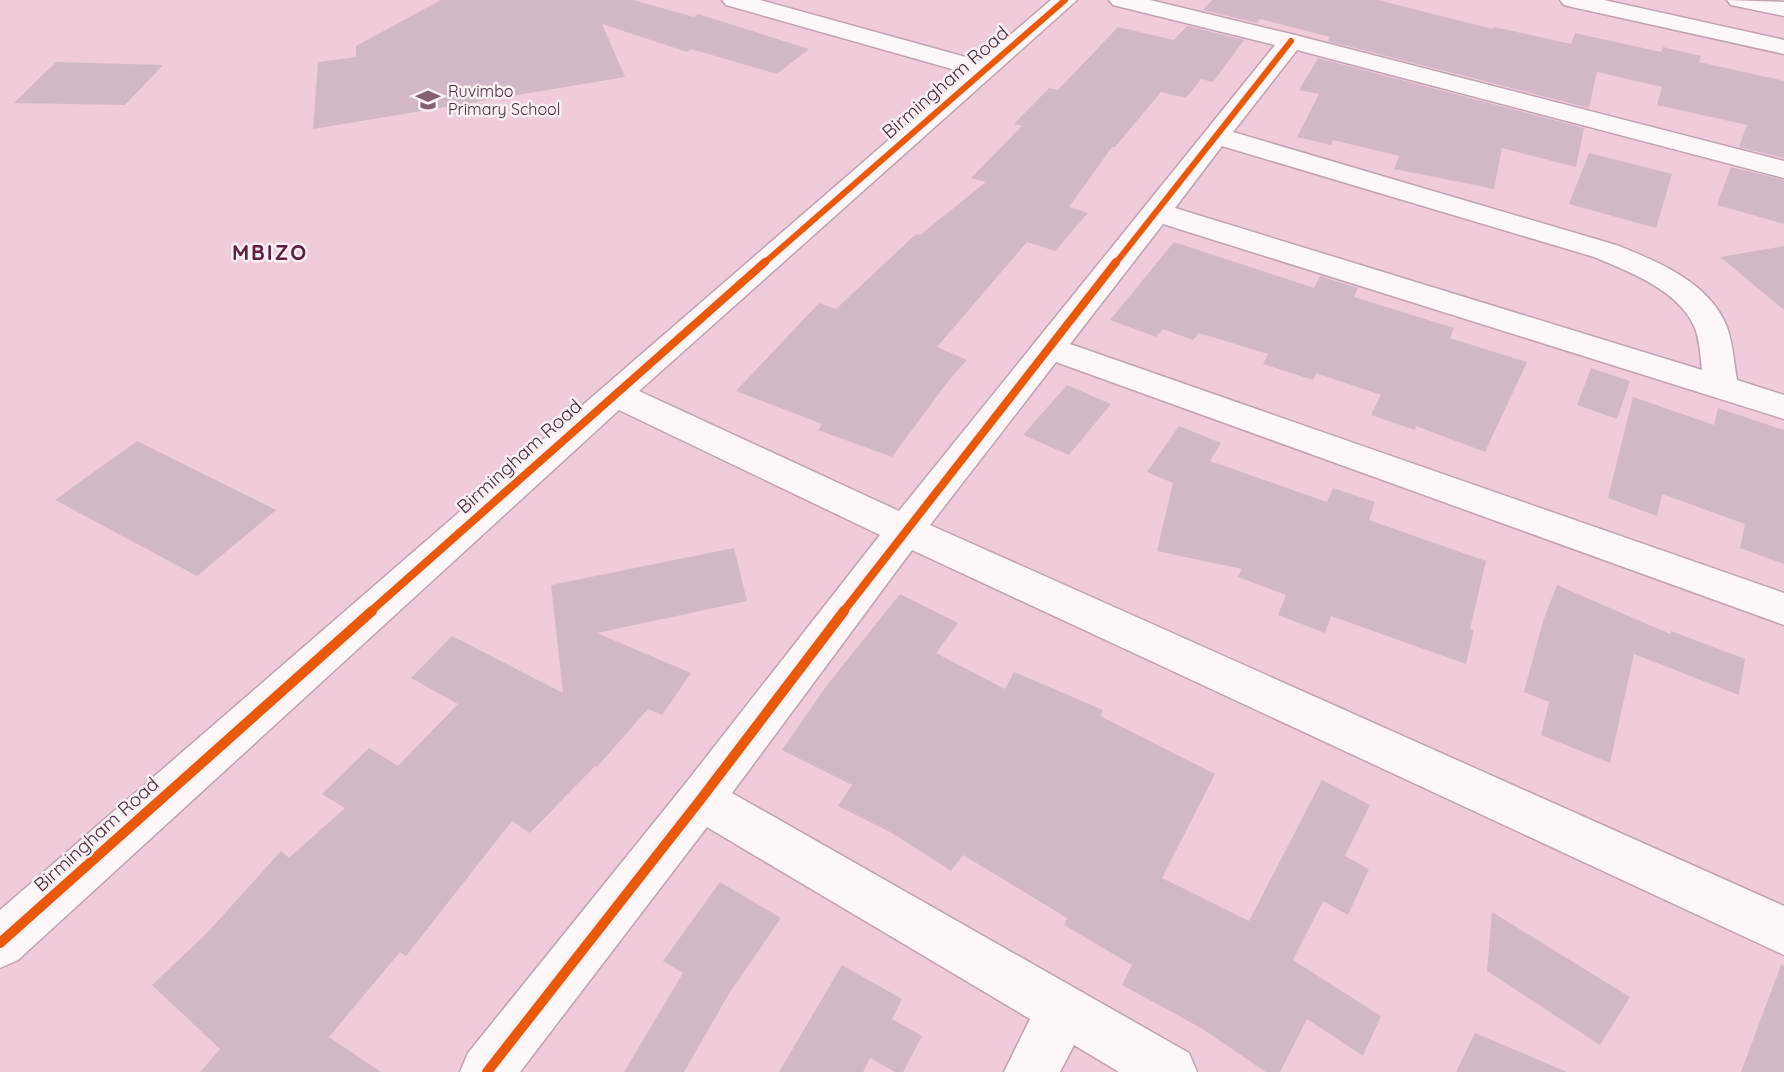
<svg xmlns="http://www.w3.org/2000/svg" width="1784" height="1072" viewBox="0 0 1784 1072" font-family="Quicksand,sans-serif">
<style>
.building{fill:#d2b8c7}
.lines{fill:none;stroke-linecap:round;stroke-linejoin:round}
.minor-casing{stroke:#c1a2b0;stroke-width:3}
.minor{fill:#fdf7fa;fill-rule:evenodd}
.cycleway-far2-casing{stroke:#f9f0f4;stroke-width:9}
.cycleway-far1-casing{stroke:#f9f0f4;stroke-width:12}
.cycleway-casing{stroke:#f9f0f4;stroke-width:15}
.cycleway-far2{stroke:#e8590c;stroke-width:6}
.cycleway-far1{stroke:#e8590c;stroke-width:8}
.cycleway{stroke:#e8590c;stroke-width:10}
.labels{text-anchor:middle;stroke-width:5;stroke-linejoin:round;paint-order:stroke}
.far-poi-label{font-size:16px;fill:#4b2a3a;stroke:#f9f0f4;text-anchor:start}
.street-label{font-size:19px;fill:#4b2a3a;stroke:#f9f0f4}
.far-district-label{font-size:21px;font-weight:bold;letter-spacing:2px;fill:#611c41;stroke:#f9f0f4}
</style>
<rect width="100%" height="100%" fill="#f0cbdb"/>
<g class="building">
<polygon points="441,0 633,0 694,17 698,14 809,49 777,74 691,49 687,52 602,24 625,77 313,129 318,62 356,57 356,46"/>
<polygon points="1212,0 1378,0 1493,29 1494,27 1571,44 1575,33 1661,52 1663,47 1701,56 1699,62 1784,81 1784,158 1739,147 1747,125 1657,105 1662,87 1597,72 1589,108 1328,41 1330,37 1260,19 1257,23 1203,10"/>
<polygon points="1187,26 1244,40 1213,82 1201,79 1186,98 1161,92 1115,147 1112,147 1069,207 1088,213 1055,251 1027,242 937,347 967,360 949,380 892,457 818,430 822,424 736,391 819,303 836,309 916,234 920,235 986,182 971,178 1022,126 1014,124 1049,88 1058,90 1118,27 1174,40"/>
<polygon points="1318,58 1584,128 1576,167 1502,148 1494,189 1394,169 1399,156 1333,140 1331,145 1297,137 1319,94 1299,90"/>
<polygon points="56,62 163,65 125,105 14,103"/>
<polygon points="1589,153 1672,174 1656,228 1569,204"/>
<polygon points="1731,167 1784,180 1784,224 1717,205"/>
<polygon points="1174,242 1314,288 1320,276 1358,288 1354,297 1454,328 1450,338 1527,362 1485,452 1416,426 1415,430 1371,415 1381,395 1316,373 1313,380 1263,364 1268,354 1199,333 1193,340 1163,329 1156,337 1110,320"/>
<polygon points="1784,246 1784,310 1720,257"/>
<polygon points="1591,368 1630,381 1617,419 1577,405"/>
<polygon points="1067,385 1111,404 1069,455 1023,435"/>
<polygon points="1633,397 1714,425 1718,408 1784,430 1784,564 1740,548 1745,524 1662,494 1657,516 1608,498"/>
<polygon points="1179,426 1221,443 1210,461 1327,502 1333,488 1375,502 1369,520 1486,561 1470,629 1474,630 1466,664 1331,616 1325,633 1278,615 1286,595 1238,577 1242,569 1157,551 1173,483 1147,472"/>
<polygon points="137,441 276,510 197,576 55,500"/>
<polygon points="734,548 747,601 597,633 691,673 662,715 648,709 597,767 595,766 530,833 512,821 406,956 400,952 329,1037 381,1072 200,1072 220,1049 152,985 206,934 281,851 289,858 345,808 322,794 369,748 398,766 458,704 411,678 452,636 563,693 551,585"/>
<polygon points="1557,585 1670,634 1671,631 1745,659 1739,695 1634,654 1610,763 1541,735 1549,702 1524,692 1543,621"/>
<polygon points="900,594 958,623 936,653 1005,689 1014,672 1103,710 1100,716 1215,774 1162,878 1249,921 1322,780 1370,805 1345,856 1369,869 1348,915 1323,901 1293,960 1381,1016 1363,1056 1307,1019 1280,1072 1266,1072 1201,1028 1122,985 1132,965 1064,925 1067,918 963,855 951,871 892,833 838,806 852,785 782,750 827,685"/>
<polygon points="720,882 781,918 730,992 684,1072 624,1072 683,973 663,961"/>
<polygon points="1492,912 1630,997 1600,1045 1487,971"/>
<polygon points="842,965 902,999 892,1019 922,1036 903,1072 895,1072 870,1058 863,1072 779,1072"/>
<polygon points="1781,965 1784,966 1784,1072 1741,1072"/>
<polygon points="1475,1033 1567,1072 1456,1072"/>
</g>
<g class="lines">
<g class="minor-casing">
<g id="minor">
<path d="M722,0h38l220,61 71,-61h26l-438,391 260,120 376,-466 -162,-40 -4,-5h41l141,34 493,127v17l-487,-128 -64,82 383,113c41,16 93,37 111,82 6,17 7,36 10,53l47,15v24l-621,-195 -93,120 714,249v32l-728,-263 -126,163 854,381v49l-872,-405 -180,243 457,260 8,19h-78l-45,-27 -14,27h-56l26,-53 -323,-192 -187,245h-60l8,-19 217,-269 195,-249 -261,-125 -601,550 -18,8v-58l966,-837 -240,-68zM1222,146l372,111c34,14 84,33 100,69 6,13 6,29 8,44l-527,-162z"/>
<polygon points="1560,0 1604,0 1784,40 1784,54 1572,7 1564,5"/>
<polygon points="1727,0 1784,2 1784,16 1731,5"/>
</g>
</g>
<use href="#minor" class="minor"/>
<g class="cycleway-far2-casing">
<g id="cycleway-far2">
<polyline points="763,264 1065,0"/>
<polyline points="1115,264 1291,41"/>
</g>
</g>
<g class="cycleway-far1-casing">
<g id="cycleway-far1">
<polyline points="370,612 765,262"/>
<polyline points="843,612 1116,262"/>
</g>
</g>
<g class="cycleway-casing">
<g id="cycleway">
<polyline points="0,943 372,611"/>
<polyline points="487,1072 701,799 844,611"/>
</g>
</g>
<use href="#cycleway-far2" class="cycleway-far2"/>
<use href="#cycleway-far1" class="cycleway-far1"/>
<use href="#cycleway" class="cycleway"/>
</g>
<defs>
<g id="school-bare" transform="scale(1.89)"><path d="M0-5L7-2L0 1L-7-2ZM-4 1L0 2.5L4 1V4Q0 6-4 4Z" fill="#856272" stroke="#f9f0f4" stroke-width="2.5" paint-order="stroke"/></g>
</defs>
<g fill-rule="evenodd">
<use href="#school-bare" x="428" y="100"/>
</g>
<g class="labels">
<g class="far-poi-label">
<text x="448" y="97">Ruvimbo<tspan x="448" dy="18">Primary School</tspan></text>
</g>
<g class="street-label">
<text transform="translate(945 82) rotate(-41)" y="7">Birmingham Road</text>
<text transform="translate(519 456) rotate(-42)" y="7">Birmingham Road</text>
<text transform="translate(96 834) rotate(-42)" y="7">Birmingham Road</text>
</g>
<g class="far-district-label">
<text x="270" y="260">MBIZO</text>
</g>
</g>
</svg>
